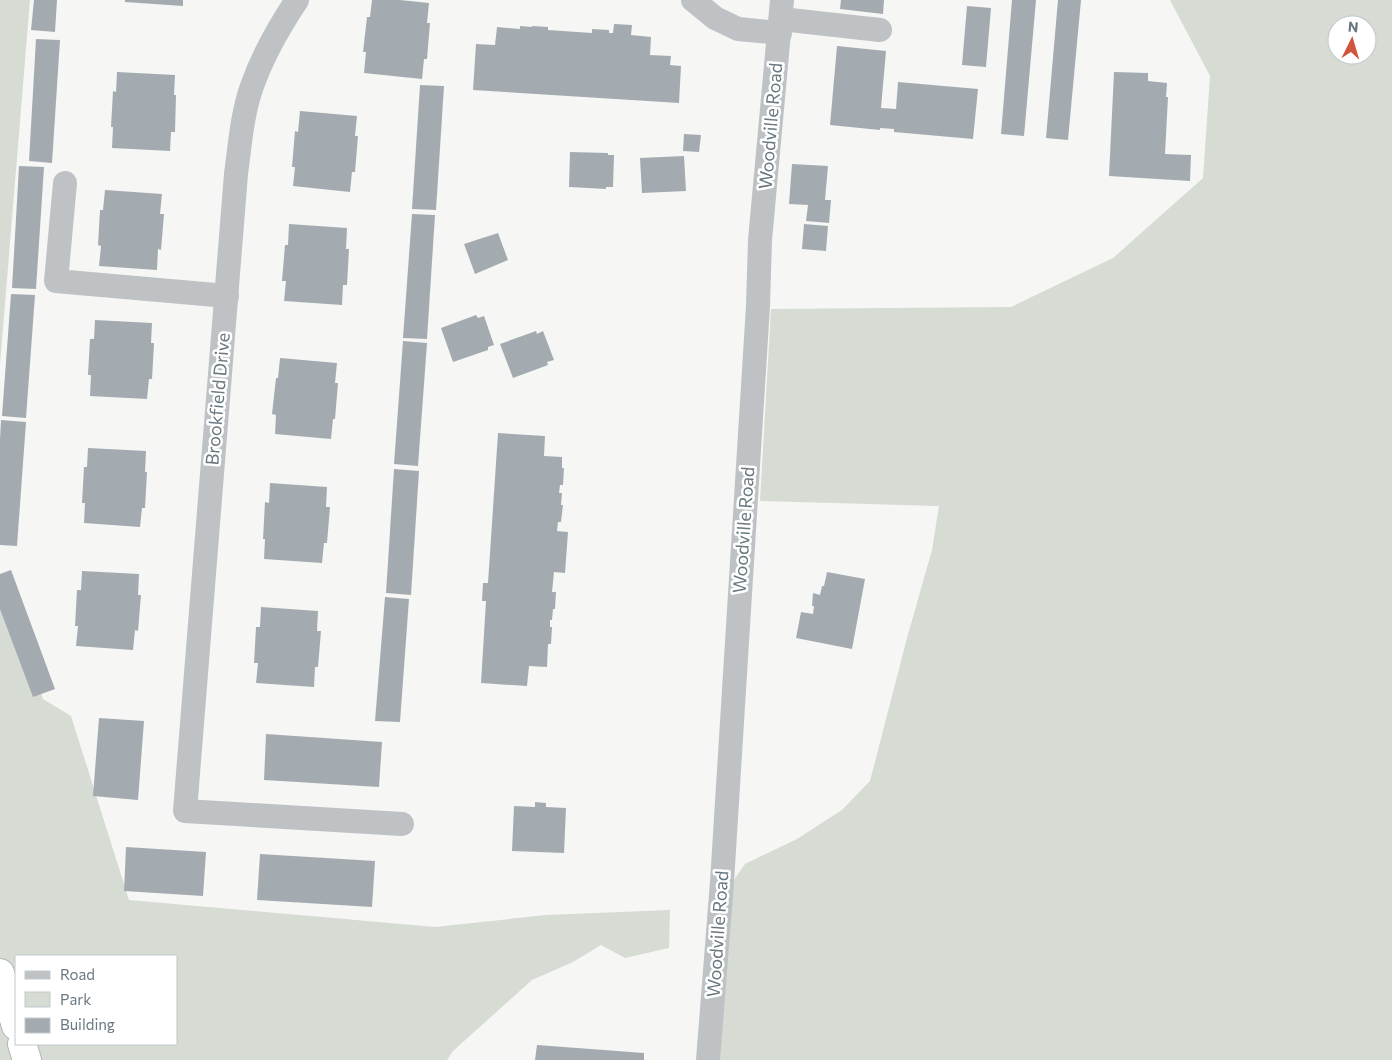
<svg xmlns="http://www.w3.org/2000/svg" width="1392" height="1060" viewBox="0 0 1392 1060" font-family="Commissioner,sans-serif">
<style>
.green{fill:#d6dbd3;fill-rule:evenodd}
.building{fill:#a4abb0}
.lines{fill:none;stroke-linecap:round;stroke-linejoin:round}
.highway-casing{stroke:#b2b5b8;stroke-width:30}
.minor{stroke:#bec2c5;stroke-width:24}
.highway{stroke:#fff;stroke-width:28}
.labels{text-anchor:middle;stroke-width:5;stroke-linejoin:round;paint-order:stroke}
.street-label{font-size:18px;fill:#697881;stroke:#fff}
</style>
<rect width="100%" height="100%" fill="#f6f6f4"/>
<g class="green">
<polygon points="0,0 30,0 0,364"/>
<path d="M1170,0h222v1060h-675l14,-176 14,-20 52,-25 45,-29 28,-29 37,-143 25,-88 7,-44 -179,-5 11,-192 240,-2 102,-49 90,-80 7,-102zM1337,25h30v30h-30z"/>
<path d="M0,581l43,118 28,17 58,184 306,27 111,-12 124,-5 -1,38 -44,10 -24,-13 -28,17 -41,18 -79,71 -6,9h-447zM16,956h160v88h-160z"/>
</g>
<g class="building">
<polygon points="34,0 57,0 55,32 31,30"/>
<polygon points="125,0 183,0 183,6 125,2"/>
<polygon points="372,0 400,0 429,3 427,23 430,23 427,59 424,59 422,79 364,73 366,52 363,52 367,17 370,17"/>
<polygon points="841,0 884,0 883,14 840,9"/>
<polygon points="1012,0 1036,0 1024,136 1001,134"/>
<polygon points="1058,0 1081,0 1068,140 1046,138"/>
<polygon points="967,6 991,8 986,67 962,65"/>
<polygon points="614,24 632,25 631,35 651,37 650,55 671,56 670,65 681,66 679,103 473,90 476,44 495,45 497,27 520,29 520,26 532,27 532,26 548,27 548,30 592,33 592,29 609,30 609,33 613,33"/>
<polygon points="36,39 60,40 52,163 29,161"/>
<polygon points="837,46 886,51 881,108 896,109 898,82 978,89 973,139 894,132 894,129 880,128 880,130 830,125"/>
<polygon points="117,72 175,75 174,95 176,95 175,132 171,132 170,151 112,148 113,127 111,127 113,91 116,92"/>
<polygon points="1114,72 1148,73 1148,81 1167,83 1166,97 1168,97 1165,154 1191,155 1190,181 1109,176"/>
<polygon points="420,85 444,86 436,210 412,209"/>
<polygon points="300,111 357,116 355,136 358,136 355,172 352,172 350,192 293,186 295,167 292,167 295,131 298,132"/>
<polygon points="684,134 701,135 699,152 683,151"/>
<polygon points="570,152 608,153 608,155 614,155 613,187 606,187 606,189 569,187"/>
<polygon points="684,156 686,191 642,193 640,158"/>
<polygon points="792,164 828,166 825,200 831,200 829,223 806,221 808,205 789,204"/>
<polygon points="19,166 44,167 36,289 12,288"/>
<polygon points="105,190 162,194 160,214 164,214 161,250 158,249 157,270 99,266 101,246 98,245 100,210 103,210"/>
<polygon points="412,214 435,215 427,339 403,338"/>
<polygon points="289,224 347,228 346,249 349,249 347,285 343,285 342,305 284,301 286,281 282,281 285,245 288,245"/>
<polygon points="804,224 828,226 826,251 802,249"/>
<polygon points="498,233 508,260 475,274 464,244"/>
<polygon points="11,294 35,295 26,418 2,416"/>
<polygon points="476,315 478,318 484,316 494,345 488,347 488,350 453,362 441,328"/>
<polygon points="95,320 152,323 151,343 154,343 152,379 149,379 147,399 90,396 91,375 88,375 90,339 94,339"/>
<polygon points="536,331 537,334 543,331 554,360 547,362 548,365 513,378 500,344"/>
<polygon points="403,341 427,343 418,466 394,464"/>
<polygon points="280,358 337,363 335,383 338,383 335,419 333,419 331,439 275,434 276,415 272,414 276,378 278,378"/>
<polygon points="1,420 26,422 17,546 0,545 0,440"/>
<polygon points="498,433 545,436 544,456 562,457 562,468 564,468 563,485 560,485 559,493 562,493 561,505 563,505 561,522 558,522 557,531 568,532 565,573 554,572 552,592 556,592 555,609 553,609 552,620 550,620 550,627 552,627 551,644 548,644 547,667 529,666 527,686 481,683 486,601 482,601 483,583 488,583"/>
<polygon points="88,448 146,451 145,472 147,472 145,508 142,508 140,527 84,523 85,503 82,503 84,467 87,467"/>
<polygon points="394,469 419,471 411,595 386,593"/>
<polygon points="270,483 327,487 326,507 330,507 327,543 324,543 322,563 264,559 265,539 263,539 265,502 269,503"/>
<polygon points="11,570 55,689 33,697 0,609 0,574"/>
<polygon points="82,571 139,574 138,595 141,595 138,631 135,630 133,650 76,646 78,626 75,626 77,590 81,590"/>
<polygon points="827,572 865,579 852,649 796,638 801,612 813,614 814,606 812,606 813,593 820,595 822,586 824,586"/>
<polygon points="385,597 409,599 400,722 375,721"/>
<polygon points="261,607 318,611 317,631 321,631 318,667 315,667 314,687 256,683 258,663 254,663 256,627 260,627"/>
<polygon points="99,718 144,721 138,800 93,796"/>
<polygon points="266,734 382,742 379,787 264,780"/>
<polygon points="535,802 546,803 546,807 566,808 564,853 512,851 514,806 535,807"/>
<polygon points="126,847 206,852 203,896 124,891"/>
<polygon points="260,854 375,861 372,907 257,900"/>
<polygon points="537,1045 644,1053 644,1060 535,1060"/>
</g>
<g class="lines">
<g class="highway-casing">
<g id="highway">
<polyline points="0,973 16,1026"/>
<polyline points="22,1044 27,1060"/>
</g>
</g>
<g class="minor">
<path d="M297,0c-18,27 -34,55 -45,86 -10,28 -12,59 -16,88l-51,637 217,13"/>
<polyline points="693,0 715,18 738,29 780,33"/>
<polyline points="781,19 880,30"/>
<polyline points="65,183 56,281 227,296"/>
<polyline points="708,1060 722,882 758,306 760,240 782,0"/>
</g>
<use href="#highway" class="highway"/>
</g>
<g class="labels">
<g class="street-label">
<text transform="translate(771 126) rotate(-85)" y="6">Woodville Road</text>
<text transform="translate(218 399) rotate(-85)" y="6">Brookfield Drive</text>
<text transform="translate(744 530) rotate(-86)" y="6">Woodville Road</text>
<text transform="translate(718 934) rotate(-86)" y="6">Woodville Road</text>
</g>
</g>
<rect x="15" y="955" width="162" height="90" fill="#ffffff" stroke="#c3c9cd"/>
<rect x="25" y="971" width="25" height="8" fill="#bec2c5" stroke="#c3c9cd"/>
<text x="60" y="980" font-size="15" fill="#697881">Road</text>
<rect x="25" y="992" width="25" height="15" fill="#d6dbd3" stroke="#c3c9cd"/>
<text x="60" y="1005" font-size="15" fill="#697881">Park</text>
<rect x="25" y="1018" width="25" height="15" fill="#a4abb0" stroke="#c3c9cd"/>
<text x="60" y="1030" font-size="15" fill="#697881">Building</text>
<g transform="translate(1352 40) rotate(5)"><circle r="24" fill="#ffffff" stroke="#c3c9cd"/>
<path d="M0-4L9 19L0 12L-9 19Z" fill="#cf553c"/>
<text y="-8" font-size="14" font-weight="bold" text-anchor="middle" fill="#697881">N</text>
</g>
</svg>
